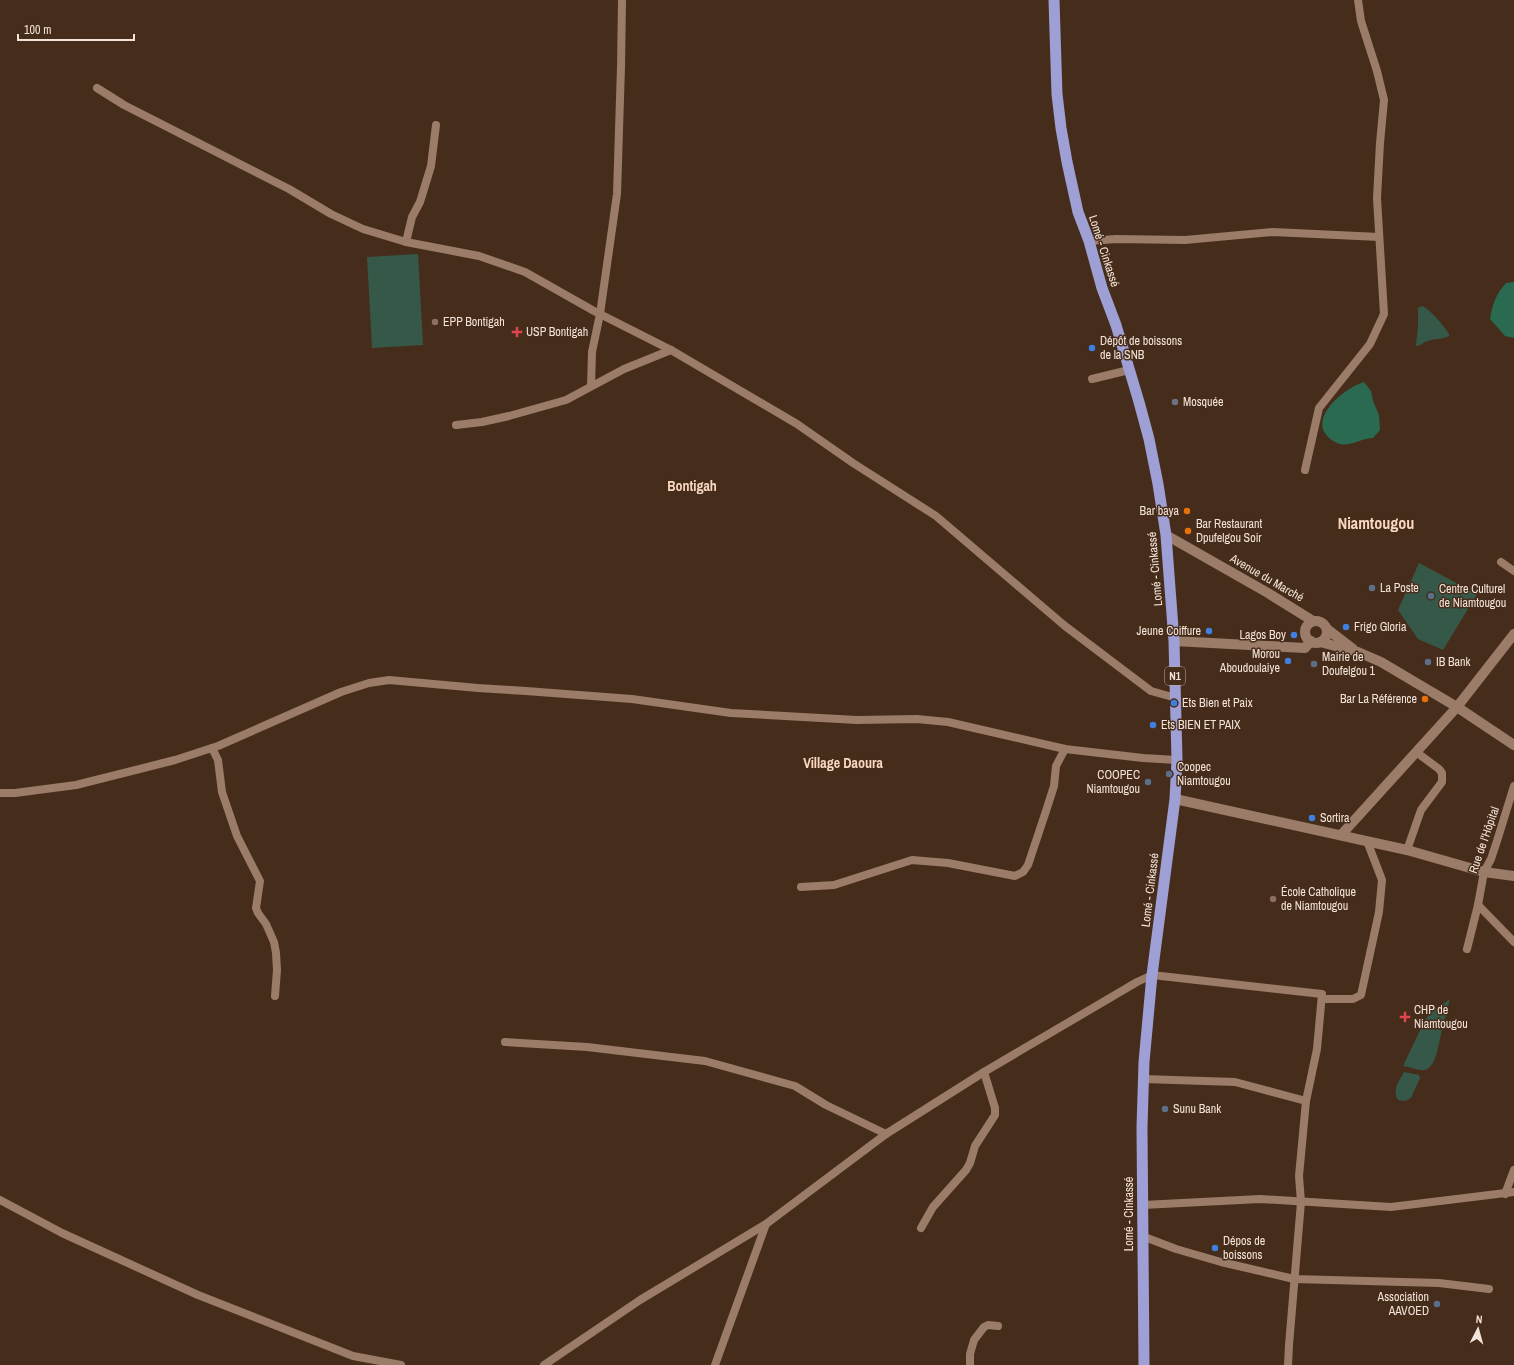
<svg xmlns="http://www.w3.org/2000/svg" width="1514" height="1365" viewBox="0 0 1514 1365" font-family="'Archivo Narrow',sans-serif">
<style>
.green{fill:#365848}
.forest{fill:#296a50}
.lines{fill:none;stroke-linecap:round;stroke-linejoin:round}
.minor{stroke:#9a7c68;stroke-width:8}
.secondary{stroke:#9a7c68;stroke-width:10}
.trunk{stroke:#9d9fd5;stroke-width:11}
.education-dot{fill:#8d6e63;stroke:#462d1b;stroke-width:1.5}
.health-dot{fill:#e0444e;stroke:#462d1b;stroke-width:1.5}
.shop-dot{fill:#3f7fe0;stroke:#462d1b;stroke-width:1.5}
.worship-dot{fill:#6b7280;stroke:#462d1b;stroke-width:1.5}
.food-dot{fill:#e8710a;stroke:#462d1b;stroke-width:1.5}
.service-dot{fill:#5c6f8a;stroke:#462d1b;stroke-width:1.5}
.labels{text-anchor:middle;stroke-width:3;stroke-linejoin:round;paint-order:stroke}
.shield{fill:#462d1b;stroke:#c0ac9f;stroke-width:1}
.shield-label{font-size:11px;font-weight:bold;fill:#f4e3d8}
.street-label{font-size:12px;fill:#f4e3d8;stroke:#462d1b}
.poi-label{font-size:12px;fill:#f4e3d8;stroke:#462d1b;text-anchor:start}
.quarter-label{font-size:14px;font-weight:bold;fill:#f8d7c1;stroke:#462d1b}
.district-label{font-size:16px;font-weight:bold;fill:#f8d7c1;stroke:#462d1b}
</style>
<rect width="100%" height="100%" fill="#462d1b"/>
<g class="green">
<polygon points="418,254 423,345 372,348 367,257"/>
<path d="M1422,306c7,2 23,21 27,28v2c-7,4 -14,2 -21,5 -5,1 -7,5 -12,5l2,-21v-17z"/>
<polygon points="1419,563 1477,594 1443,650 1418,639 1398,610"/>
<polygon points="1450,999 1443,1026 1423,1023 1431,1012"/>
<path d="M1422,1026l20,4c-3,10 -5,37 -17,40 -6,1 -15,-3 -22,-4z"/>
<path d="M1404,1072l15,3 1,3 -9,20 -6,3 -7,-1c-6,-10 1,-19 6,-28z"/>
</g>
<g class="forest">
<path d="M1514,282v56l-9,-2 -15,-17c2,-14 6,-25 16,-36z"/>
<path d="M1364,382l7,9 2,10 6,14 1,15 -7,8c-11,0 -23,9 -33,6 -6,-2 -12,-6 -15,-11 -12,-20 22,-46 39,-51z"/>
</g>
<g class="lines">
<g class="minor">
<polyline points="97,88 124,105 289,189 331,214 363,229 406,242 479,256 525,272 594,311 671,350 797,424 853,463 936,516 1065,626 1151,691 1176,698"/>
<polyline points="1089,241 1116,239 1185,240 1273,232 1379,237"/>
<polyline points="406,242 412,217 420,202 431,166 436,125"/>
<polyline points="1092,379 1129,370"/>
<polyline points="591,386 592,352 600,314 617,194 621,67 622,0"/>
<polyline points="456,425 482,422 509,416 566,400 624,369 671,350"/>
<polyline points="1305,470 1319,408 1370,344 1384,314 1377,198 1380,143 1384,100 1377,71 1361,21 1358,0"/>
<polyline points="1501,562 1514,571"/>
<polyline points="212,748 218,760 222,792 237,836 260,881 256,908 258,913 266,924 274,942 276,953 277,970 275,996"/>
<polyline points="0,793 15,793 76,785 175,760 218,746 341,692 369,683 389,680 478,688 526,691 632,699 731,713 857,720 917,719 948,722 1065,749 1143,758 1177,760"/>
<polyline points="1407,850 1421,810 1442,782 1442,773 1439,769 1416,752"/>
<polyline points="801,887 834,885 912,860 948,863 1015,876 1023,872 1028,865 1046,811 1054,786 1056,766 1065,749"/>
<polyline points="1478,905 1514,942"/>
<polyline points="1467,949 1478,905 1484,872 1491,859 1497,841 1514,786"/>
<polyline points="1322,999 1353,999 1361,995 1379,912 1382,880 1367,841"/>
<polyline points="505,1042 587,1047 705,1061 795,1086 826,1105 886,1134"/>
<polyline points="1143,1079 1235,1082 1306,1101"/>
<polyline points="1505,1194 1514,1170"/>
<polyline points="0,1200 62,1233 198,1295 353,1356 401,1365"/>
<polyline points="1143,1205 1260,1199 1391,1207 1514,1192"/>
<polyline points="921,1228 933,1207 966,1170 970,1163 975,1146 995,1115 995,1108 984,1072"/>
<polyline points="1142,1236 1176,1249 1221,1262 1294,1279 1439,1283 1489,1289"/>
<polyline points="544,1365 640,1300 766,1224 886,1134 984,1072 1137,982 1152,975 1322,994 1317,1049 1306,1101 1299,1176 1301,1202 1289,1345 1288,1365"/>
<polyline points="715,1365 766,1224"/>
<polyline points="970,1365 970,1354 974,1340 984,1327 988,1325 998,1326"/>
</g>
<g class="secondary">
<polyline points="1166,535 1268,593 1313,621"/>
<circle cx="1316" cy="632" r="11"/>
<polyline points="1327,629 1353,649"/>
<polyline points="1174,641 1305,648 1311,641"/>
<polyline points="1320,642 1358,652 1381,662 1457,707 1514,745"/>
<polyline points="1175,799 1407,850 1484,872 1514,876"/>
<polyline points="1341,835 1457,707 1514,634"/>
</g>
<polyline class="trunk" points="1054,0 1057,94 1061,128 1067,162 1078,212 1089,241 1102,288 1116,325 1139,402 1149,439 1158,484 1166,535 1174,641 1177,760 1175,799 1152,975 1144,1062 1142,1127 1144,1365"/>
</g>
<g class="education-dot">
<circle cx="435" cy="322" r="4"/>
<circle cx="1273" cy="899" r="4"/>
</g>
<g class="health-dot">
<path d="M515 326h4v4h4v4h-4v4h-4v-4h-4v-4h4z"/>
<path d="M1403 1011h4v4h4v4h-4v4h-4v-4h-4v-4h4z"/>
</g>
<g class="shop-dot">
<circle cx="1092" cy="348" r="4"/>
<circle cx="1346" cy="627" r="4"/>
<circle cx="1209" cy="631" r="4"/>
<circle cx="1294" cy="635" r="4"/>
<circle cx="1288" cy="661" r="4"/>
<circle cx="1174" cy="703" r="4"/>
<circle cx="1153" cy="725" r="4"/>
<circle cx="1312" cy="818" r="4"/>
<circle cx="1215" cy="1248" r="4"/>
</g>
<circle class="worship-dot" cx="1175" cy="402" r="4"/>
<g class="food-dot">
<circle cx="1187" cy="511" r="4"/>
<circle cx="1188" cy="531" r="4"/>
<circle cx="1425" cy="699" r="4"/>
</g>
<g class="service-dot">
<circle cx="1372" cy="588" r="4"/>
<circle cx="1431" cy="596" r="4"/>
<circle cx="1428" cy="662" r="4"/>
<circle cx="1314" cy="664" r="4"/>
<circle cx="1169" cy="774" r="4"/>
<circle cx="1148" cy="782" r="4"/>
<circle cx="1165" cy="1109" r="4"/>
<circle cx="1437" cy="1304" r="4"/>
</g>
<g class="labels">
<rect class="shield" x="1165" y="667" width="20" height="18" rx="3"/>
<g class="shield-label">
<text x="1175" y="680">N1</text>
</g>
<g class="street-label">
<text transform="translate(1104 251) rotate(72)" y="4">Lomé - Cinkassé</text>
<text transform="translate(1155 569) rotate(-95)" y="4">Lomé - Cinkassé</text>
<text transform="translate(1267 578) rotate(30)" y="4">Avenue du Marché</text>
<text transform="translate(1484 840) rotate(-71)" y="4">Rue de l'Hôpital</text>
<text transform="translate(1150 890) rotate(-83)" y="4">Lomé - Cinkassé</text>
<text transform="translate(1129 1214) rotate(-90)" y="4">Lomé - Cinkassé</text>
</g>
<g class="poi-label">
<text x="443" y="326">EPP Bontigah</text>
<text x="526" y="336">USP Bontigah</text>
<text x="1100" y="345">Dépôt de boissons<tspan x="1100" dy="14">de la SNB</tspan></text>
<text x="1183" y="406">Mosquée</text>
<text x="1179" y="515" text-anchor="end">Bar baya</text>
<text x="1196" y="528">Bar Restaurant<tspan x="1196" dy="14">Dpufelgou Soir</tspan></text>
<text x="1380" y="592">La Poste</text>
<text x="1439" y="593">Centre Culturel<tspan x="1439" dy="14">de Niamtougou</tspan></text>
<text x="1354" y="631">Frigo Gloria</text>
<text x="1201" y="635" text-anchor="end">Jeune Coiffure</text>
<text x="1286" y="639" text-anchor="end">Lagos Boy</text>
<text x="1280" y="658" text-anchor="end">Morou<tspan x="1280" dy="14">Aboudoulaiye</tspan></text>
<text x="1322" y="661">Mairie de<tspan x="1322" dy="14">Doufelgou 1</tspan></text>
<text x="1436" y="666">IB Bank</text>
<text x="1417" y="703" text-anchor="end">Bar La Référence</text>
<text x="1182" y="707">Ets Bien et Paix</text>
<text x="1161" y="729">Ets BIEN ET PAIX</text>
<text x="1177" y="771">Coopec<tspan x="1177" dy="14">Niamtougou</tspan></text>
<text x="1140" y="779" text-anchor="end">COOPEC<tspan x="1140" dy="14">Niamtougou</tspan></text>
<text x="1320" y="822">Sortira</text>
<text x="1281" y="896">École Catholique<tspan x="1281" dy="14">de Niamtougou</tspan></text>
<text x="1414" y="1014">CHP de<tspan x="1414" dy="14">Niamtougou</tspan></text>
<text x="1173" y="1113">Sunu Bank</text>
<text x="1223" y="1245">Dépos de<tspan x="1223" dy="14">boissons</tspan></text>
<text x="1429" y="1301" text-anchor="end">Association<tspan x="1429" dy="14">AAVOED</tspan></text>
</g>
<g class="quarter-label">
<text x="692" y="491">Bontigah</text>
<text x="843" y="768">Village Daoura</text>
</g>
<g class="district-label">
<text x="1376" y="529">Niamtougou</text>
</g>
</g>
<g transform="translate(1478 1329) rotate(6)" stroke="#462d1b" stroke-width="3" paint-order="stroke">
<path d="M0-3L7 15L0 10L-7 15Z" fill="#f4e3d8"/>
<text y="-6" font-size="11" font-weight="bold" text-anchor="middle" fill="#f4e3d8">N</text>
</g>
<path d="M18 34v6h116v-6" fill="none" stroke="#f4e3d8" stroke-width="2"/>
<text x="24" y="34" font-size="12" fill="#f4e3d8" stroke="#462d1b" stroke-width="3" paint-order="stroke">100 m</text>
</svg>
